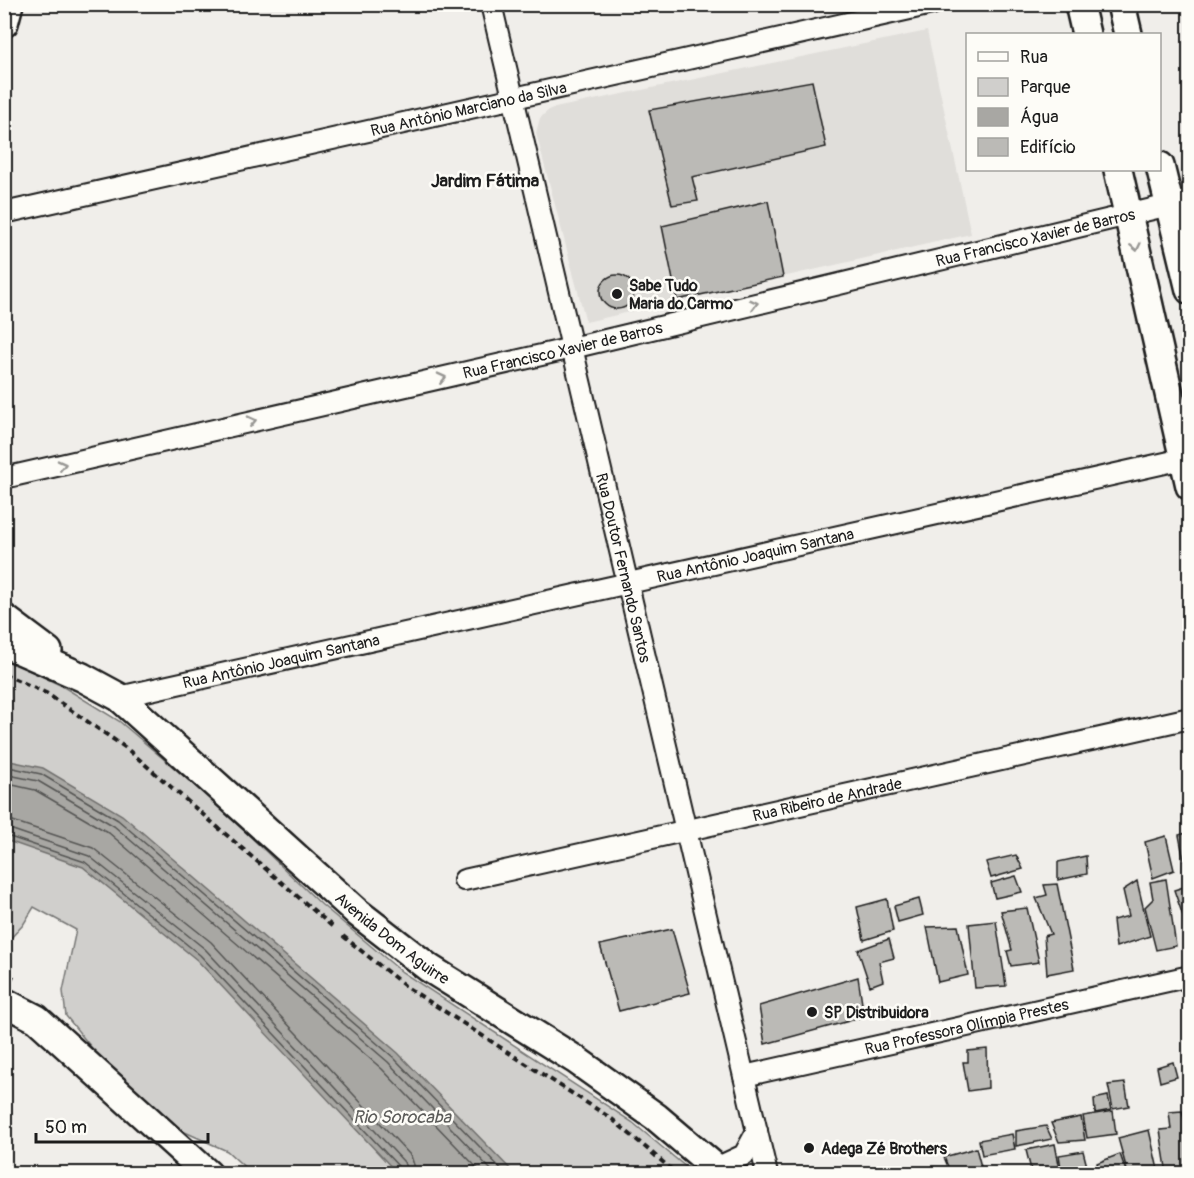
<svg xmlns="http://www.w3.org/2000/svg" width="1194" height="1178" viewBox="0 0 1194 1178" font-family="Pangolin,sans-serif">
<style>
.built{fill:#e0deda}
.green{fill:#d0cfcc;stroke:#767674;stroke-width:1.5}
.water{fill:#a8a7a3;stroke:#706f6d;stroke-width:1.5}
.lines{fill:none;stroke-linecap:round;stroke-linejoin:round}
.shore{stroke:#545452;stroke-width:1.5}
.building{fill:#bbbab6;stroke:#1c1c1c;stroke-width:1.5}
.minor-casing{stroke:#1c1c1c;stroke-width:24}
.secondary-casing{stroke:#1c1c1c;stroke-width:32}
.path{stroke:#1c1c1c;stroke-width:4;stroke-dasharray:6 4.5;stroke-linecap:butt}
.minor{stroke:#fdfcf7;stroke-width:20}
.secondary{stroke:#fdfcf7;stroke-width:27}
.oneway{stroke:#989794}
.poi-dot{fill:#1c1c1c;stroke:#fdfcf7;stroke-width:2}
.labels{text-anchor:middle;stroke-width:5;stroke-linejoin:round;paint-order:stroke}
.street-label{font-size:16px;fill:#1c1c1c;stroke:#fdfcf7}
.poi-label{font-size:16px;font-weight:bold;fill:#1c1c1c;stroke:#fdfcf7;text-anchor:start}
.neighbourhood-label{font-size:18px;font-weight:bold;fill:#1c1c1c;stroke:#fdfcf7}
.water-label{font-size:18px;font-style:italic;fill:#5b5b59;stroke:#fdfcf7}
</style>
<rect width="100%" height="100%" fill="#f0eeea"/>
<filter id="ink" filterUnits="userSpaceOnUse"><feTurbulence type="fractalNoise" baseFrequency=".0167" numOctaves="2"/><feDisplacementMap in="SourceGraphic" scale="12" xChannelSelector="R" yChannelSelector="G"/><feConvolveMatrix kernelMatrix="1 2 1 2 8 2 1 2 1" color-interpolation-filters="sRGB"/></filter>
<g filter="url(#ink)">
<polygon class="built" points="927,31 971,234 586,322 536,133 540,118 550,109"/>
<polygon class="green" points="4,658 62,686 119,721 213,801 322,905 402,972 632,1122 693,1173 251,1173 227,1151 176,1128 95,1052 66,1016 63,991 76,930 34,907 23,925 5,944"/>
<polygon class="water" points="5,760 43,768 122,815 398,1053 514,1173 397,1173 197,960 83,867 5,840"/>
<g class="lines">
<g class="shore">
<polyline points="4,766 41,774 118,820 393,1057 506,1174"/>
<polyline points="4,774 38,781 114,826 388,1062 495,1174"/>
<polyline points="4,783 35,790 109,833 382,1069 483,1174"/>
<polyline points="4,818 93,848 211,942 411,1156 417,1174"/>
<polyline points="4,827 89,856 205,949 404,1162 408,1174"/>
<polyline points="4,835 85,862 200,955 399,1167 401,1174"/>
</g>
</g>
<g class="building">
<polygon points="781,4 797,4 782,10"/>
<polygon points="812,81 826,147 692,177 698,201 672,205 649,110"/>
<polygon points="768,201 783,277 677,300 662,226"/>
<circle cx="617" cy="292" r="17"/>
<polygon points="1190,832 1190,860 1184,861 1179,835"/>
<polygon points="1166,836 1174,870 1153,878 1145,842"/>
<polygon points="1016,855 1023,869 991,878 986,862"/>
<polygon points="1086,856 1087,874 1058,880 1058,862"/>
<polygon points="1016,876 1022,892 995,898 991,883"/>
<polygon points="1166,879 1176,946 1156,950 1145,907 1153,899 1150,882"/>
<polygon points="1137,881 1150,936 1116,947 1113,920 1129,916 1123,890"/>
<polygon points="1057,884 1074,969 1047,974 1044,936 1051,934 1036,898 1047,895 1044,885"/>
<polygon points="1187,886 1190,891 1190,936 1174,890"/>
<polygon points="887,899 893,931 864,940 857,907"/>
<polygon points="919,899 923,915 898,922 894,906"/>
<polygon points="1027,908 1039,962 1011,966 1007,951 1012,950 1001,911"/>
<polygon points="996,921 1006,986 975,988 969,924"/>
<polygon points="958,926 968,975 938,982 927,927"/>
<polygon points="672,929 690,993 619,1011 600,945"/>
<polygon points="889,939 894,958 879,962 883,981 870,986 858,950"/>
<polygon points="858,977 864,1017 765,1044 759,1006"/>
<polygon points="987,1049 988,1088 968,1091 963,1062 968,1062 968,1051"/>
<polygon points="1173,1062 1177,1077 1160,1082 1157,1067"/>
<polygon points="1125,1083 1129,1106 1113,1109 1108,1085"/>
<polygon points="1108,1096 1111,1110 1095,1113 1094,1099"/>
<polygon points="1190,1098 1190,1122 1184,1099"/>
<polygon points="1113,1111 1116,1134 1087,1138 1083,1116"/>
<polygon points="1182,1111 1190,1141 1190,1174 1167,1174 1160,1130 1171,1129 1169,1112"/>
<polygon points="1081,1117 1085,1140 1059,1142 1051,1123"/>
<polygon points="1046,1126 1052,1139 1016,1146 1016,1131"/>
<polygon points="1149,1130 1159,1174 1128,1174 1118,1138"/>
<polygon points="1012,1134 1015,1149 982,1155 979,1140"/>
<polygon points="1055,1144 1061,1174 1032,1174 1026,1150"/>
<polygon points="976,1148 983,1174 951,1174 944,1157"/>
<polygon points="1083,1151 1089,1174 1062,1174 1059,1155"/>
<polygon points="1120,1154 1127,1174 1099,1174 1097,1163"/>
</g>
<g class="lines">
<g class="minor-casing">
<g id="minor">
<path id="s1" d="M491,4l276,1170"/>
<path id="s2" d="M4,213l928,-209"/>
<path id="s3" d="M4,478l568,-130 618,-148"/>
<path id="s4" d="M119,697l1064,-238"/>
<path id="s5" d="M464,880l726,-162"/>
<path id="s6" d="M744,1076l446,-100"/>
<polyline points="716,1168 744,1155 757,1131"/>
</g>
</g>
<g class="secondary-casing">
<g id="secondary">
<polyline points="1079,4 1086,34"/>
<polyline points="1121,4 1128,34"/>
<polyline points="4,23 9,4"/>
<polyline points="1160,166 1190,290"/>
<polyline points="1118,170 1190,486"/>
<polyline points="4,618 48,651"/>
<path id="s7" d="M4,643l78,34 37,20 239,216 71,55 147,92 80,57 67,57"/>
<polyline points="4,1002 37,1019 208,1174"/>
</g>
</g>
<g class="path">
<polyline points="4,674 46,693 126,748 333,927"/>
<polyline points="343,936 405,986 612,1119 677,1174"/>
<polyline points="4,972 14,978"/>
<polyline points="232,1167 242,1174"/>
</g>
<use href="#minor" class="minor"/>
<use href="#secondary" class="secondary"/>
</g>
<defs><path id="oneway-chevron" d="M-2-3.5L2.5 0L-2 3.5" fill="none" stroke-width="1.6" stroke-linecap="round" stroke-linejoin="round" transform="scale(1.5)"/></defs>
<g class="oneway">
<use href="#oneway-chevron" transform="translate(1136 247) rotate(78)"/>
<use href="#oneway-chevron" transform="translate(754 304) rotate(-14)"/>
<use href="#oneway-chevron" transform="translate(442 378) rotate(-13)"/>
<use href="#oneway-chevron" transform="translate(252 421) rotate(-13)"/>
<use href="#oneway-chevron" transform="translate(62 465) rotate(-13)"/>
</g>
</g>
<g class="poi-dot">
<circle cx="617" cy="294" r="6"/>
<circle cx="812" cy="1012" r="6"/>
<circle cx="809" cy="1148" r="6"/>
</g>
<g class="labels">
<g class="street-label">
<text dy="6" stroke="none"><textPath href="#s2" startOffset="476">Rua Antônio Marciano da Silva</textPath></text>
<text dy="6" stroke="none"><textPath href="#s3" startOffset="1059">Rua Francisco Xavier de Barros</textPath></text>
<text dy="6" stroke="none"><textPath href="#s3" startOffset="573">Rua Francisco Xavier de Barros</textPath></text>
<text dy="6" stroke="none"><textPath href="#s4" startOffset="652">Rua Antônio Joaquim Santana</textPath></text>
<text dy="6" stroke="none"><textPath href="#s1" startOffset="579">Rua Doutor Fernando Santos</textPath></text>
<text dy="6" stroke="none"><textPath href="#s4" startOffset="166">Rua Antônio Joaquim Santana</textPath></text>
<text dy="6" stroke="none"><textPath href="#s5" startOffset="372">Rua Ribeiro de Andrade</textPath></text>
<text dy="6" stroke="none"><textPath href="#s7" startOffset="492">Avenida Dom Aguirre</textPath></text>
<text dy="6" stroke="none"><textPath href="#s6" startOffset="228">Rua Professora Olímpia Prestes</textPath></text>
</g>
<g class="poi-label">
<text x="629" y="291">Sabe Tudo<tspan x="629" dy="18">Maria do Carmo</tspan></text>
<text x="824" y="1018">SP Distribuidora</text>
<text x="821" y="1154">Adega Zé Brothers</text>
</g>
<g class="neighbourhood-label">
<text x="485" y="187">Jardim Fátima</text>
</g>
<g class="water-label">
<text x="402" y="1123">Rio Sorocaba</text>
</g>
</g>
<rect width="1194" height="1178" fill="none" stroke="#fdfcf7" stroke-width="24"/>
<rect x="12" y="12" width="1170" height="1154" fill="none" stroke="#1c1c1c" stroke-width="2" filter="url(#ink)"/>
<rect x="966" y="33" width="195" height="138" fill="#fdfcf7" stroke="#a3a29f" stroke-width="1.5"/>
<rect x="978" y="52" width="30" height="9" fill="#fdfcf7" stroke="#a3a29f" stroke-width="1.5"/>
<text x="1020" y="63" font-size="18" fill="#1c1c1c">Rua</text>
<rect x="978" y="78" width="30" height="18" fill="#d0cfcc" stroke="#a3a29f" stroke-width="1.5"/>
<text x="1020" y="93" font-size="18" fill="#1c1c1c">Parque</text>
<rect x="978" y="108" width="30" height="18" fill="#a8a7a3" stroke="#a3a29f" stroke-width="1.5"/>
<text x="1020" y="123" font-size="18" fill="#1c1c1c">Água</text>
<rect x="978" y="138" width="30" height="18" fill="#bbbab6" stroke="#a3a29f" stroke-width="1.5"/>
<text x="1020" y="153" font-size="18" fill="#1c1c1c">Edifício</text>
<path d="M36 1133v9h172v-9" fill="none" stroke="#1c1c1c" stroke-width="3"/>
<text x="45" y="1133" font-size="18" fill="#1c1c1c" stroke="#fdfcf7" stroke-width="4.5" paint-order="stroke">50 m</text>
</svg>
